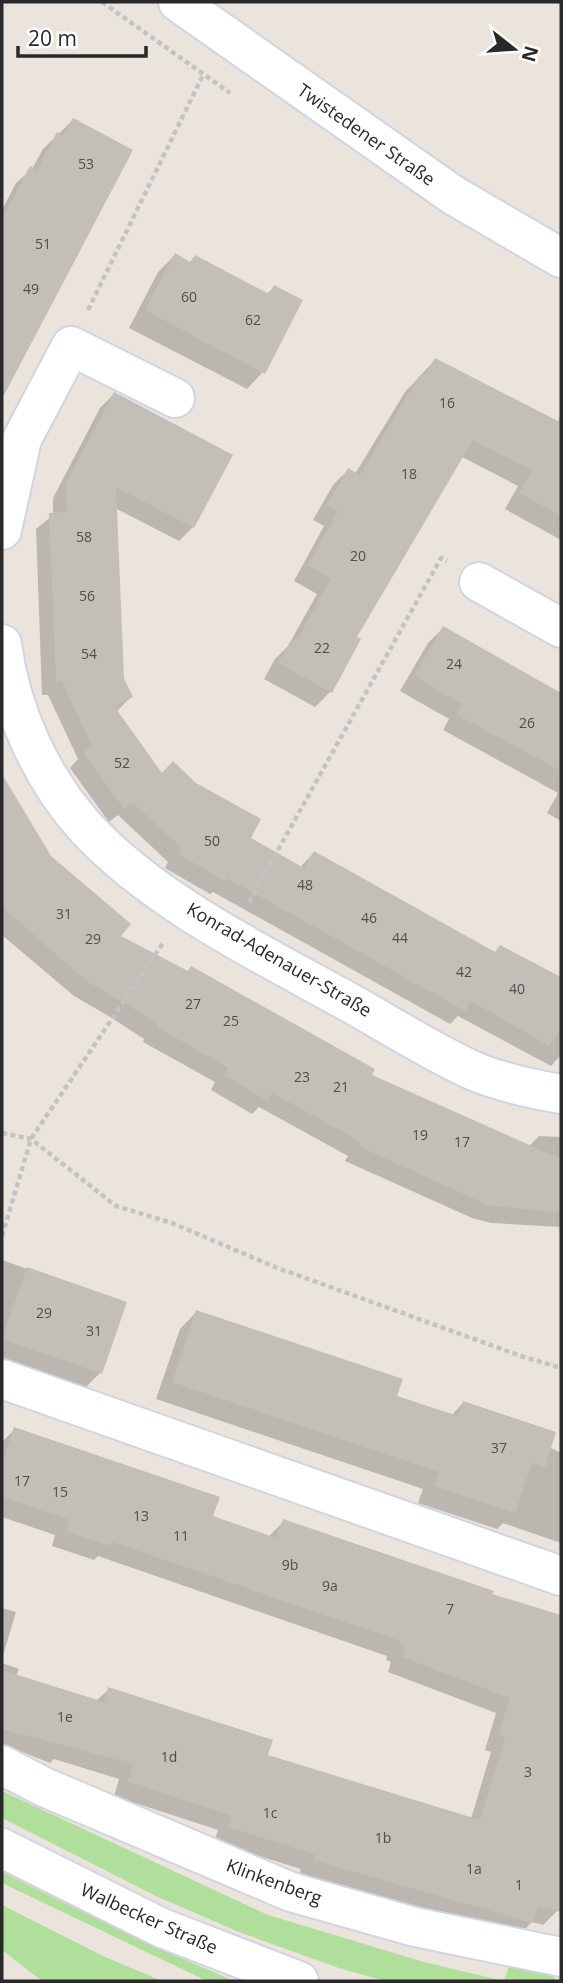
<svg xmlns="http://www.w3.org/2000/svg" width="563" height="1983" viewBox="0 0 563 1983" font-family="'Open Sans',sans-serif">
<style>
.green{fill:#b0de9b}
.shadow{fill:#0003}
.building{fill:#c3beb7}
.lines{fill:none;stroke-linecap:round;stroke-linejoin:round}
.street-casing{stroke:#d1d4e1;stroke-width:42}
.secondary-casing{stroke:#d1d4e1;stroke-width:42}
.path{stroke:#c3c3c3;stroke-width:4.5;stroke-dasharray:5 3.5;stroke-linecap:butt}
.street{stroke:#fff;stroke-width:38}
.secondary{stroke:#fff;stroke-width:38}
.labels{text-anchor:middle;stroke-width:5;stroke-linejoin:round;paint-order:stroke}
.number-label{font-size:14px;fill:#504e4c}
.street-label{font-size:18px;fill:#292929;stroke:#fff}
</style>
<rect width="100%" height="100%" fill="#eae4dc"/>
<g class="green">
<polygon points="2,1791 268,1915 424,1962 504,1981 511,1960 539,1965 555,1978 555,1981 385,1981 339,1968 239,1932 156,1896 2,1818"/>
<polygon points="2,1872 142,1941 234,1981 207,1981 2,1883"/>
<polygon points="2,1905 103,1956 162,1981 42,1981 2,1950"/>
</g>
<g class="shadow">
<polygon points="73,120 131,150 2,395 2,210 16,183 32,169 43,149"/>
<polygon points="175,255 189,263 195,257 267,294 274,287 263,372 247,389 129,328 158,272"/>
<polygon points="435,360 561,426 561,540 505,509 518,486 462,457 354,639 330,692 315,707 264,679 275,659 288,646 317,594 294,581 324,526 313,520 333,485 348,470 355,474 405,392"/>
<polygon points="114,394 193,527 179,541 115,508 122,679 131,697 116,712 162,775 249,839 299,868 314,853 494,954 516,954 561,981 561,1055 551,1066 458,1016 450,1024 213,892 210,894 165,868 168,862 118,815 109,822 70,768 78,759 48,695 42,695 36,529 53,515 53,498 100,408"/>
<polygon points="443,628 561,695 561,821 547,813 558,793 443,730 449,719 400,691 428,643"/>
<polygon points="2,778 49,857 119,937 370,1075 529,1146 539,1136 561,1137 561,1227 491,1223 472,1218 345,1161 348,1156 259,1107 252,1114 211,1090 215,1082 143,1042 144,1039 107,1015 74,996 2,935"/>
<polygon points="2,1260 125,1303 100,1373 84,1389 2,1360"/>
<polygon points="196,1312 395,1397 451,1416 463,1403 561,1453 561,1543 503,1523 497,1529 418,1503 423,1489 156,1399 180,1329"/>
<polygon points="15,1429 211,1517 269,1536 284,1521 490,1595 561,1617 561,1816 548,1860 561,1863 558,1910 543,1925 532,1922 517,1937 299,1875 301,1869 214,1842 218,1830 114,1796 119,1779 54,1759 50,1763 2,1744 2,1663 19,1669 16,1676 96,1701 109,1689 266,1756 471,1819 491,1752 485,1750 496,1713 388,1672 391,1662 386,1660 387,1656 98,1556 94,1560 52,1546 55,1535 2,1517 2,1442"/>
<polygon points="2,1608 16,1612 2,1659"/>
</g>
<g class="building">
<polygon points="73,118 133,150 2,399 2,219 30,166 37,170 57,132 63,136"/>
<polygon points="175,253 190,262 195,255 269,294 274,285 303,300 265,374 145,310"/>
<polygon points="435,358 558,421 561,415 561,516 519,493 532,470 473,440 357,637 361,639 332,693 278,663 290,642 298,638 331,578 308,565 338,511 327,505 348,468 360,475 420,375 424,377"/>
<polygon points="114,392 233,455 194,528 116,487 124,678 133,697 114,706 162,773 173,761 196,783 261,819 251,838 304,868 314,851 495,952 500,945 561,977 561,1028 549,1046 471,1001 465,1011 227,878 226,881 178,854 181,847 133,803 124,809 83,753 92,746 62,681 56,681 49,513 67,512 66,483"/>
<polygon points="443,626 561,693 561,771 457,715 462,704 414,676"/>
<polygon points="2,774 51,856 131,924 121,936 188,971 191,966 375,1069 372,1075 561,1159 561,1213 488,1205 358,1146 361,1142 272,1093 268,1101 224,1075 228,1068 157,1027 158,1025 122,1001 88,982 2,907"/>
<polygon points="27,1267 127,1302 102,1374 2,1339"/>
<polygon points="196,1310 403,1379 397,1396 458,1416 463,1401 556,1432 545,1468 532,1463 515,1513 434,1486 439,1472 172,1382"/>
<polygon points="14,1427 220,1497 213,1516 276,1538 283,1519 494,1591 492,1594 561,1615 561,1912 538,1906 533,1923 313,1860 315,1855 228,1827 231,1815 128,1782 133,1764 2,1729 2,1670 104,1702 108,1687 273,1740 268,1755 480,1820 505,1737 498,1735 510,1698 402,1657 405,1647 400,1645 401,1641 112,1542 110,1546 66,1531 69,1520 2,1497 2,1464"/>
</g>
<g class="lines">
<g class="street-casing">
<g id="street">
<polyline points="2,530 22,439 71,346 175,398"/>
<polyline points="479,582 561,628"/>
<path d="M2,644c8,66 40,136 85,185 67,72 171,123 256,170 44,24 86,52 131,72 28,12 58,18 87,23"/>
<polyline points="2,1379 561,1576"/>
<polyline points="2,1765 44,1787 291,1892 415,1927 561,1957"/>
</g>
</g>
<g class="secondary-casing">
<g id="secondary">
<polyline points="178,2 453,195 561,258"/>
<polyline points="2,1848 162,1928 299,1981"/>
</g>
</g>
<g class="path">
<polyline points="102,2 230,93"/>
<polyline points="88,310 204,73"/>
<polyline points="249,902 441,558 447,561"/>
<polyline points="2,1133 31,1139 116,1206 172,1223 275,1267 521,1356 561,1368"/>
<polyline points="2,1236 31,1139 163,943"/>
</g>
<use href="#street" class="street"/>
<use href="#secondary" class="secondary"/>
</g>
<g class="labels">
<g class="number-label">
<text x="86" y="169">53</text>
<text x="43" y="249">51</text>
<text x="31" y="294">49</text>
<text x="189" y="302">60</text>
<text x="253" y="325">62</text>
<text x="447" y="408">16</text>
<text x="409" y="479">18</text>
<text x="84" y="542">58</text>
<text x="358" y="561">20</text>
<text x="87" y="601">56</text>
<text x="322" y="653">22</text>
<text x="89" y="659">54</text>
<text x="454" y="669">24</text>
<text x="527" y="728">26</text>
<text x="122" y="768">52</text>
<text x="212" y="846">50</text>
<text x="305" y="890">48</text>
<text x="64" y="919">31</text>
<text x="369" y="923">46</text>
<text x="400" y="943">44</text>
<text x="93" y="944">29</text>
<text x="464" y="977">42</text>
<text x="517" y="994">40</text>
<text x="193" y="1009">27</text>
<text x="231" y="1026">25</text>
<text x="302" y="1082">23</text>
<text x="341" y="1092">21</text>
<text x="420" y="1140">19</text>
<text x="462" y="1147">17</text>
<text x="44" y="1318">29</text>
<text x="94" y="1336">31</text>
<text x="499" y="1453">37</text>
<text x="22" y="1486">17</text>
<text x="60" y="1497">15</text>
<text x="141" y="1521">13</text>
<text x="181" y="1541">11</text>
<text x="290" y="1570">9b</text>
<text x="330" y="1591">9a</text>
<text x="450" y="1614">7</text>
<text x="65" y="1722">1e</text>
<text x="169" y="1762">1d</text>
<text x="528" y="1777">3</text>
<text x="270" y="1818">1c</text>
<text x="383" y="1843">1b</text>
<text x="474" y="1874">1a</text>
<text x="519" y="1890">1</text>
</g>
<g class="street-label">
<text transform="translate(366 135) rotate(35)" y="6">Twistedener Straße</text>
<text transform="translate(279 960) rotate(30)" y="6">Konrad-Adenauer-Straße</text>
<text transform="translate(274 1882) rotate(20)" y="6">Klinkenberg</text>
<text transform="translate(149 1919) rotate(24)" y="6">Walbecker Straße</text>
</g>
</g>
<rect width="563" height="1983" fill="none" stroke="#292929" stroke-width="7"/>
<g transform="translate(514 49) rotate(107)" stroke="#ffffff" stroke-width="5" paint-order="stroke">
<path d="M0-5L12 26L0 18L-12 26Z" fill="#292929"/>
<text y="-10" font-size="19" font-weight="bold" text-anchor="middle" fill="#292929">N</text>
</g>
<path d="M18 46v10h128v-10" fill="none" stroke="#292929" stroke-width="3.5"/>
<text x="28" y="46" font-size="21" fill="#292929" stroke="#ffffff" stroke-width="5" paint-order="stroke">20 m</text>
</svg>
